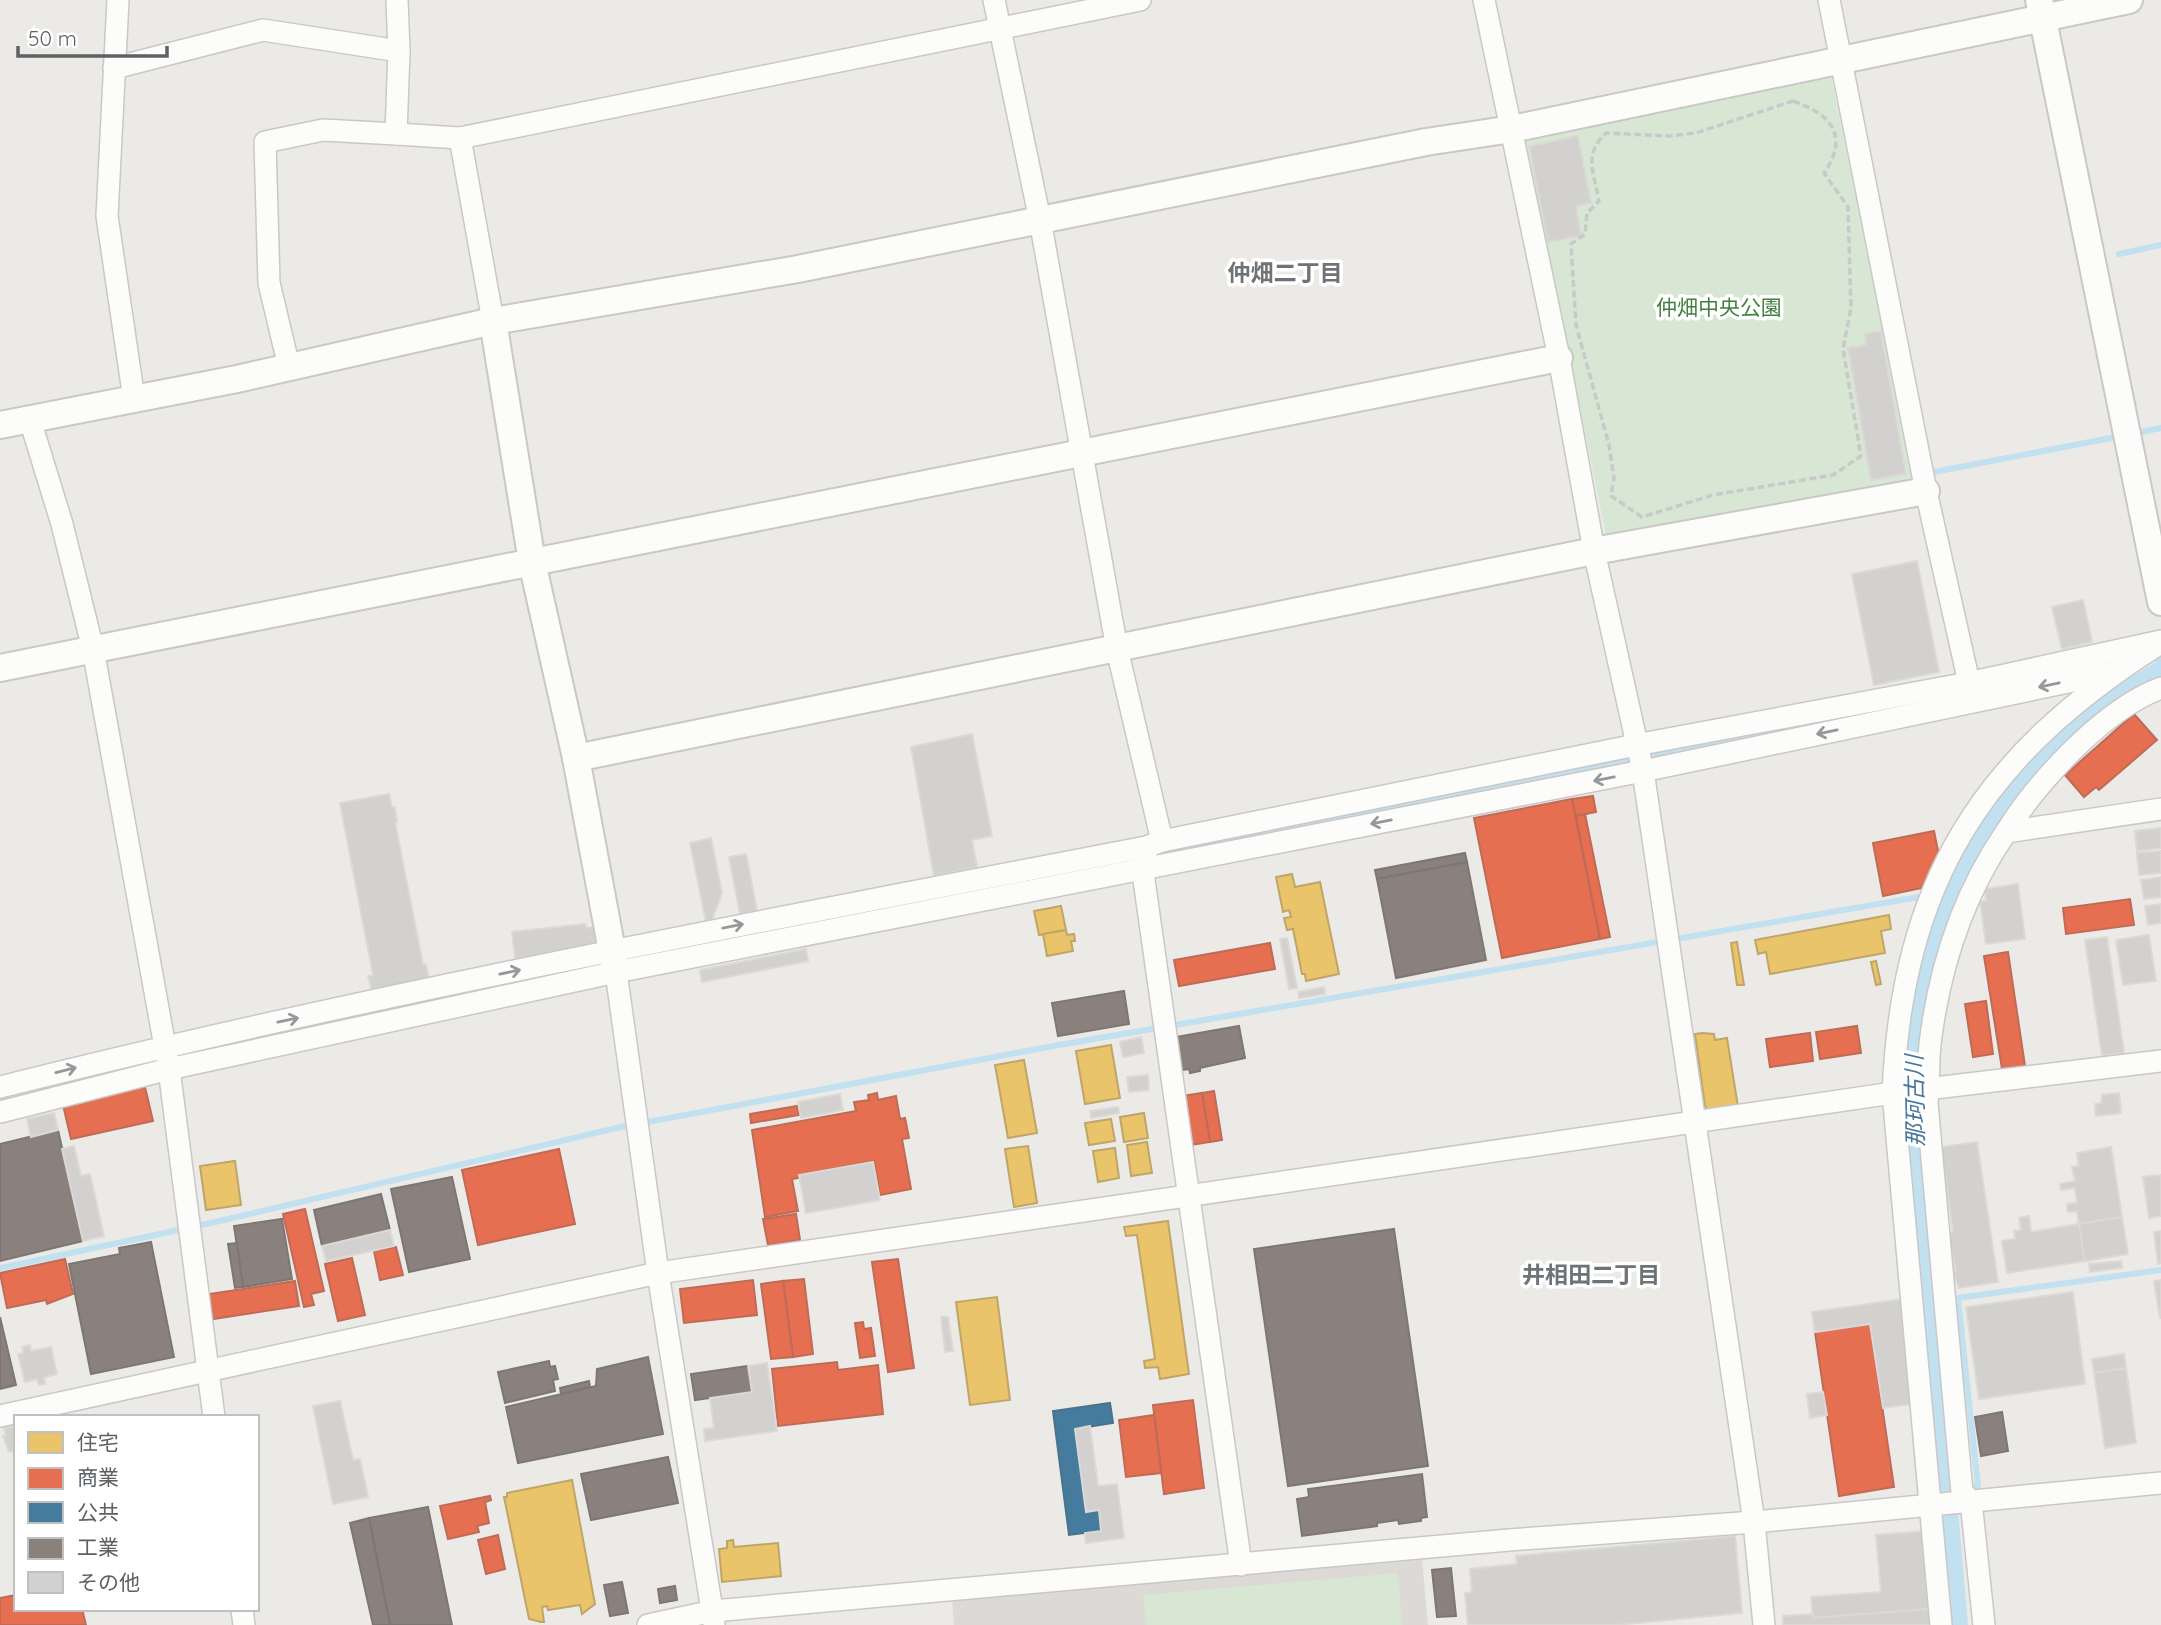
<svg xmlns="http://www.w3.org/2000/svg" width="2161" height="1625" viewBox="0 0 2161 1625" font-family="Quicksand,'Noto Sans JP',sans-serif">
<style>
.education{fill:#dcd9d6}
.green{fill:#d8e6d4}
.water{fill:#c1e0f0}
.homes{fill:#e9c46a;stroke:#bfa668;stroke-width:2}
.shops{fill:#e76f51;stroke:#be6b57;stroke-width:2}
.public{fill:#457b9d;stroke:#4c738c;stroke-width:2}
.industry{fill:#8a817c;stroke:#7c7775;stroke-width:2}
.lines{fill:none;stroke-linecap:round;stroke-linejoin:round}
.stream{stroke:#c1e0f0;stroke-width:6}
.building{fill:#d3d1d0;stroke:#dbd9d6;stroke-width:2}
.minor-casing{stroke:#c9c8c7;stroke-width:24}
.tertiary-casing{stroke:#c9c8c7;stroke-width:30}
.path{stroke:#c7cac8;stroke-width:3.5;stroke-dasharray:7 3.5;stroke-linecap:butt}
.minor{stroke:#fcfcfb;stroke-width:21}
.tertiary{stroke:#fcfcfb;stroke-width:26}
.oneway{stroke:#959799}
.labels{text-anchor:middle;stroke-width:7;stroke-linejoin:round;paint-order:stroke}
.park-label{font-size:21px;fill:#428040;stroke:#fff}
.neighbourhood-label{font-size:23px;font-weight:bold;fill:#6e7376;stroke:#fff}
.water-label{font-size:23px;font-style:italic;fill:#4a789c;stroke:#fff}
</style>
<rect width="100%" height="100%" fill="#eceae7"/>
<polygon class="education" points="1422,1560 1428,1625 954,1625 952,1599"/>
<g class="green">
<polygon points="1830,72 1914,482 1607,540 1524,134"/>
<polygon points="1398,1573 1402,1625 1146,1625 1143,1595"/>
</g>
<polygon class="water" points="2161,659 2161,680 2141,690 1976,869 1923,1106 1968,1625 1945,1625 1899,1108 1916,958 1970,830 2069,714"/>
<g class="homes">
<polygon points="1292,874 1295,887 1320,882 1339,974 1306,981 1305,974 1302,974 1293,929 1287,930 1284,918 1291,917 1289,910 1283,912 1276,877"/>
<polygon points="1061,906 1066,930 1039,935 1034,911"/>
<polygon points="1889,915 1891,929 1881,931 1885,953 1770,974 1766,952 1758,954 1755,940"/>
<polygon points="1066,930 1067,935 1074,934 1075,941 1071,941 1073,951 1047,956 1043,934"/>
<polygon points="1737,942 1744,985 1737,985 1731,943"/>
<polygon points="1876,961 1881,984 1876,985 1871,962"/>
<polygon points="1702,1033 1714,1034 1715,1040 1727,1038 1738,1107 1708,1111 1705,1106 1695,1034"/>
<polygon points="1111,1045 1120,1098 1085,1104 1076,1051"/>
<polygon points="1024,1060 1037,1133 1008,1138 995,1065"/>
<polygon points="1144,1113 1148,1138 1124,1142 1120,1117"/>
<polygon points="1111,1119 1115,1141 1089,1145 1085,1123"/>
<polygon points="1147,1142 1152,1173 1131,1176 1127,1145"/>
<polygon points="1028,1146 1037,1203 1014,1207 1005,1149"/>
<polygon points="1115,1148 1119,1178 1098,1182 1093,1151"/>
<polygon points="235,1161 241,1205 206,1210 200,1166"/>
<polygon points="1168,1221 1189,1374 1160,1379 1158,1367 1145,1368 1144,1361 1155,1359 1137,1235 1126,1236 1124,1227"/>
<polygon points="997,1297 1010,1400 970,1405 956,1302"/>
<polygon points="572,1480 595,1604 582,1614 580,1605 548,1610 547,1606 542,1607 544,1622 541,1622 529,1619 504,1497 507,1497 507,1493"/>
<polygon points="733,1540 734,1547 778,1543 781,1576 722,1582 719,1549 727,1548 727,1541"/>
</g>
<g class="shops">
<polygon points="2134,714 2157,740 2099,790 2096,787 2084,797 2065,775"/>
<polygon points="1593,796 1596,812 1576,816 1572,799"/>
<polygon points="1572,799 1600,939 1502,958 1474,818"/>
<polygon points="1585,814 1610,937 1600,939 1576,816"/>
<polygon points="1934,831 1939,856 1921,888 1883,896 1873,843"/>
<polygon points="2130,899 2134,925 2066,934 2063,908"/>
<polygon points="1270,943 1275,969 1179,986 1174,960"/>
<polygon points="2008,952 2025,1066 2002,1069 1984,956"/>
<polygon points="1986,1001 1993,1054 1973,1057 1965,1004"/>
<polygon points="1857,1026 1861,1053 1820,1059 1816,1032"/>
<polygon points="1810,1033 1813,1061 1770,1067 1766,1039"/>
<polygon points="145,1087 153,1121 71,1139 63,1105"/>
<polygon points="1214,1091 1222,1140 1210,1142 1202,1093"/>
<polygon points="877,1093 878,1100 896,1096 900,1119 905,1118 909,1138 902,1139 911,1189 880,1195 874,1161 799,1175 799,1178 792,1179 798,1211 765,1217 752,1130 856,1111 854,1102 869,1100 868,1095"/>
<polygon points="1202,1093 1210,1142 1190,1145 1182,1096"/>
<polygon points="797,1106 799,1115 751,1123 750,1114"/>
<polygon points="559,1149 575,1224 478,1245 462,1170"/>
<polygon points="305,1209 324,1291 311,1294 314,1305 304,1307 283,1214"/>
<polygon points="796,1214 800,1240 768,1245 763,1219"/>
<polygon points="396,1247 403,1275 380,1280 374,1251"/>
<polygon points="352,1258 365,1315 338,1321 325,1264"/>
<polygon points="65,1259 73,1294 47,1304 46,1300 7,1308 0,1273"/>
<polygon points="898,1259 914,1368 888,1372 872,1262"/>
<polygon points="804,1279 813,1354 793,1357 783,1281"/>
<polygon points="753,1280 757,1315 684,1323 680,1289"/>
<polygon points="295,1281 299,1306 213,1319 209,1294"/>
<polygon points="783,1281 793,1357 771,1359 761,1284"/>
<polygon points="863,1322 864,1329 871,1328 875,1356 860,1358 855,1323"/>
<polygon points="1870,1324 1894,1487 1839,1496 1815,1332"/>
<polygon points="837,1362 838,1370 878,1365 883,1414 778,1426 772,1369"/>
<polygon points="1193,1400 1204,1488 1164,1494 1153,1405"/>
<polygon points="1154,1415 1161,1473 1126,1477 1119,1420"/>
<polygon points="490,1496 491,1500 485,1502 489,1523 477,1526 479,1532 448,1539 440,1506"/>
<polygon points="498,1535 505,1569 486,1574 478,1540"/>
<polygon points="16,1595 16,1609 82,1609 86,1625 0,1625 0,1598"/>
</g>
<polygon class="public" points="1110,1403 1113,1423 1075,1429 1086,1512 1099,1510 1101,1531 1069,1535 1053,1411"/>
<g class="industry">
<polygon points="1465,853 1467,862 1377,879 1375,870"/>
<polygon points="1467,862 1486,960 1396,978 1377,879"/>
<polygon points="1124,991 1129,1024 1058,1036 1052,1003"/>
<polygon points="1239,1026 1245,1058 1200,1068 1200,1071 1190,1073 1189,1069 1182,1070 1176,1037"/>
<polygon points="58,1130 83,1241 0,1261 0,1144"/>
<polygon points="452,1177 470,1259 409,1272 391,1189"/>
<polygon points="381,1194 390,1230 322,1246 314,1210"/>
<polygon points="282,1219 292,1279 243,1287 234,1226"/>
<polygon points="1394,1229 1428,1466 1288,1486 1254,1249"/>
<polygon points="151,1242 174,1357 91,1374 69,1264 120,1254 119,1248"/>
<polygon points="237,1243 243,1287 235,1288 228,1244"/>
<polygon points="0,1317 16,1385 0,1389"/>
<polygon points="648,1357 663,1434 518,1463 506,1407 596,1386 597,1369"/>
<polygon points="549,1361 550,1367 555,1366 558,1379 553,1380 555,1391 505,1403 498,1372"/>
<polygon points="748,1366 752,1392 695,1400 691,1374"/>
<polygon points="589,1381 590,1387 561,1394 560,1388"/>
<polygon points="2002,1412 2008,1451 1981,1456 1975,1417"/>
<polygon points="668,1457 678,1503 591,1520 581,1474"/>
<polygon points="1422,1474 1427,1517 1421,1518 1421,1521 1399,1524 1398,1520 1377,1523 1377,1526 1302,1536 1297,1499 1309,1497 1308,1489"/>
<polygon points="428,1507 452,1625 390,1625 369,1518"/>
<polygon points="369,1518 390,1625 373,1625 350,1523"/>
<polygon points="1451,1568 1456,1616 1437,1617 1432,1570"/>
<polygon points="622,1582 628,1613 610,1616 604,1585"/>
<polygon points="675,1586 677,1600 660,1603 658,1589"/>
</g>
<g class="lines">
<g class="stream">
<polyline points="2119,254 2161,245"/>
<polyline points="2132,434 2161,428"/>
<polyline points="1934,472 2121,436"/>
<polyline points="2149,660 2161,658"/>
<polyline points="1150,857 1877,711"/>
<polyline points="275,1033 442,999"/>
<polyline points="0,1268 211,1223 621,1127 1059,1045 1925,896"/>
<polyline points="1966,1488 1978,1487 1958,1298 2161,1270"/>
</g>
</g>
<g class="building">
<polygon points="1578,136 1591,203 1576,206 1581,236 1548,242 1529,146"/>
<polygon points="1881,331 1906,474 1871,480 1848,348 1866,345 1865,333"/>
<polygon points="1917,561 1939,672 1874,685 1852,574"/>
<polygon points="2083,600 2092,642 2062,649 2052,607"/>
<polygon points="972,734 992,836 972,840 977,867 934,876 911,747"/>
<polygon points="389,794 392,808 395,807 397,822 395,822 423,965 426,964 429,980 372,991 368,976 373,975 340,803"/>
<polygon points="2161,828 2161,848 2137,851 2135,831"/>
<polygon points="711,838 722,893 712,920 706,922 690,843"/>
<polygon points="2161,851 2161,873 2139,875 2137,853"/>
<polygon points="746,854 757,911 740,914 729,857"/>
<polygon points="2161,877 2161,897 2144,899 2141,880"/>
<polygon points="2018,884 2025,939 1986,944 1980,901 1986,901 1985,889"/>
<polygon points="2161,904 2161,923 2148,925 2145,906"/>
<polygon points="585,924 586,928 594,927 596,945 589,949 540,954 541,959 517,963 515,958 512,932"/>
<polygon points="2149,935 2156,981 2123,985 2116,940"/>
<polygon points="2107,937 2124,1053 2102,1056 2085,940"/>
<polygon points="1287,938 1297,988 1289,989 1280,939"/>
<polygon points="806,949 808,961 702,982 700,970"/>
<polygon points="1324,987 1325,994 1299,998 1298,992"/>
<polygon points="1141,1037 1144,1053 1123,1057 1120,1042"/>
<polygon points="1148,1075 1149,1090 1129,1092 1127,1077"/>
<polygon points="2119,1093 2121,1113 2096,1116 2095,1104 2102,1103 2102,1095"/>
<polygon points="840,1094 843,1110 801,1118 798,1102"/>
<polygon points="1118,1107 1119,1113 1091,1118 1090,1111"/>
<polygon points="54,1113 58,1130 31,1137 27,1119"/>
<polygon points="1977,1142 1998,1282 1959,1288 1953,1272 1956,1271 1948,1233 1953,1232 1941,1147"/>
<polygon points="74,1146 81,1176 90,1174 104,1236 83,1241 62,1149"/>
<polygon points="2111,1147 2122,1217 2079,1224 2077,1211 2068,1212 2067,1204 2077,1203 2075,1188 2061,1190 2060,1184 2075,1181 2072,1167 2079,1166 2077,1153"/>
<polygon points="873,1162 880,1200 806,1213 799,1175"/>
<polygon points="2161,1175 2161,1216 2149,1218 2143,1177"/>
<polygon points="2029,1216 2031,1232 2079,1224 2085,1261 2007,1273 2002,1241 2015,1239 2014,1231 2021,1230 2019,1218"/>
<polygon points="2122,1217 2128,1254 2085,1261 2079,1224"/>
<polygon points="390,1230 394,1246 326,1261 322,1246"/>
<polygon points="2161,1231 2161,1263 2158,1264 2154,1232"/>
<polygon points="2121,1261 2122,1268 2090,1272 2089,1264"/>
<polygon points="2161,1280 2161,1318 2160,1318 2154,1281"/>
<polygon points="2073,1292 2085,1384 1979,1399 1966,1307"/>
<polygon points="1904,1299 1914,1404 1883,1408 1870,1324 1815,1332 1812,1312"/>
<polygon points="941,1317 948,1317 953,1351 945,1352"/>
<polygon points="30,1345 31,1351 51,1347 57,1374 44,1377 45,1384 39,1385 37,1379 25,1382 18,1354 24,1353 22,1347"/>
<polygon points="2124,1354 2126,1368 2094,1373 2092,1359"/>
<polygon points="767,1363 777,1431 705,1441 704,1429 714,1428 710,1398 752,1392 748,1366"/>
<polygon points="2126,1368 2136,1443 2105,1448 2094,1373"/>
<polygon points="1823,1392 1827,1415 1810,1418 1807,1394"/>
<polygon points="340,1401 353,1460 360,1459 368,1497 333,1504 313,1406"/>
<polygon points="16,1426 16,1451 9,1452 3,1436 6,1436 4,1428"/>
<polygon points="1090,1426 1098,1486 1117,1484 1124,1538 1086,1543 1085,1533 1101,1531 1099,1510 1086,1512 1075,1429"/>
<polygon points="1924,1531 1930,1609 1813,1618 1811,1597 1881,1592 1876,1535"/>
<polygon points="1735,1536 1742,1613 1615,1625 1468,1625 1465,1593 1472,1592 1470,1569 1517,1564 1516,1556"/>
<polygon points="1930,1609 1931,1625 1783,1625 1783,1616 1813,1614 1813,1618"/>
</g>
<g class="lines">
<g class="minor-casing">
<g id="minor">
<polyline points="118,0 107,216 134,399"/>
<polyline points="397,0 399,51"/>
<polyline points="994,0 1040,220 1117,649 1162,841"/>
<polyline points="1484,0 1559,358 1594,551 1643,771 1754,1522 1764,1625"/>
<polyline points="1829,0 1926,491 1972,696"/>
<polyline points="114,68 263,30 399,51 396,134 460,138 493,321"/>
<polyline points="460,138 1140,0"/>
<polyline points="289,367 269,283 265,142 323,130 396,134"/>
<polyline points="30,420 62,524 93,649 169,1069 214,1417"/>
<path d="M2006,832c32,-51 98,-123 155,-144"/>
<polyline points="1146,853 1144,880 1241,1565"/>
<polyline points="616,972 658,1273 714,1623"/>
<path d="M0,1087c379,-95 763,-166 1146,-240l16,-6 474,-96 332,-62 193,-42"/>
<polyline points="0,1112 169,1069 616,972 1643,771 2116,672"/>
<polyline points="0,1416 658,1273 1893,1093 2161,1061"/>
<polyline points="242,1609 244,1625"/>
<polyline points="648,1625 713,1611 1509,1540 1754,1522 2161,1483"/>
<path d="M1941,1625l-48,-532c9,-209 87,-335 263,-447"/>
<path d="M1984,1625l-13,-124 -9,-9 -35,-389c2,-19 1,-39 3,-59 9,-75 33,-149 76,-212l155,-23"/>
</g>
</g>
<g class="tertiary-casing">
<g id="tertiary">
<polyline points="2039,0 2161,602"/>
<polyline points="493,321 532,562 576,758 616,972"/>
<polyline points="0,425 237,379 493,321 798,269 1426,142 1512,129 2129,0"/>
<polyline points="0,668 1559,358"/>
<polyline points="576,758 1594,551 1926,491"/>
</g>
</g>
<path class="path" d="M1793,101c38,13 57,35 31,72l24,34 3,101 -8,41 18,107 -28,19 -120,20 -71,22 -31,-21 3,-18 -5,-33 -33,-120 -5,-81 14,-10 2,-21 12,-12c-5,-28 -16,-47 7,-68l64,3 26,-3z"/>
<use href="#minor" class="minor"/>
<use href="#tertiary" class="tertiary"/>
</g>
<defs><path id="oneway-shaft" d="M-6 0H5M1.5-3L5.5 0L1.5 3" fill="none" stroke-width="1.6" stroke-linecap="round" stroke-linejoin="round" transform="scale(1.75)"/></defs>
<g class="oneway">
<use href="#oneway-shaft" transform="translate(2049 685) rotate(168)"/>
<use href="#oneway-shaft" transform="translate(1827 732) rotate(168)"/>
<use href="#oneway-shaft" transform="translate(1604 779) rotate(169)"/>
<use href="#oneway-shaft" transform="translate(1381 822) rotate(169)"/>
<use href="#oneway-shaft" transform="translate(733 926) rotate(-11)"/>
<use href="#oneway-shaft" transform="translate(510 972) rotate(-12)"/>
<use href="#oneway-shaft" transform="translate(288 1020) rotate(-12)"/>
<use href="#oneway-shaft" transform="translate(66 1070) rotate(-14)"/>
</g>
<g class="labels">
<g class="park-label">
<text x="1719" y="315">仲畑中央公園</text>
</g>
<g class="neighbourhood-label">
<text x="1285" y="281">仲畑二丁目</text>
<text x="1591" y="1283">井相田二丁目</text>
</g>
<g class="water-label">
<text transform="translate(1915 1101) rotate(-91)" y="8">那珂古川</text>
</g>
</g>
<rect x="14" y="1415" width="245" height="196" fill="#ffffff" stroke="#bec0c1" stroke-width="2"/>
<rect x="28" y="1432" width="35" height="21" fill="#e9c46a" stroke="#bec0c1" stroke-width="2"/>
<text x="77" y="1450" font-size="21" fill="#5d6164">住宅</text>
<rect x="28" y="1468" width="35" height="21" fill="#e76f51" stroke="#bec0c1" stroke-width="2"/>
<text x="77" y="1485" font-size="21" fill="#5d6164">商業</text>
<rect x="28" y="1502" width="35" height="21" fill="#457b9d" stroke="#bec0c1" stroke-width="2"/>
<text x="77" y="1520" font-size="21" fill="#5d6164">公共</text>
<rect x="28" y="1538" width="35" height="21" fill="#8a817c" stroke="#bec0c1" stroke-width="2"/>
<text x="77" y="1555" font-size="21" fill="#5d6164">工業</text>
<rect x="28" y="1572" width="35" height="21" fill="#d3d1d0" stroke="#bec0c1" stroke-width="2"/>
<text x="77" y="1590" font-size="21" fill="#5d6164">その他</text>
<path d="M18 46v10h149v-10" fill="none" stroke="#5d6164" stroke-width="3.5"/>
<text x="28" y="46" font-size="21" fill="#5d6164" stroke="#ffffff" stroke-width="5" paint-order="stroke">50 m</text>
</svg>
